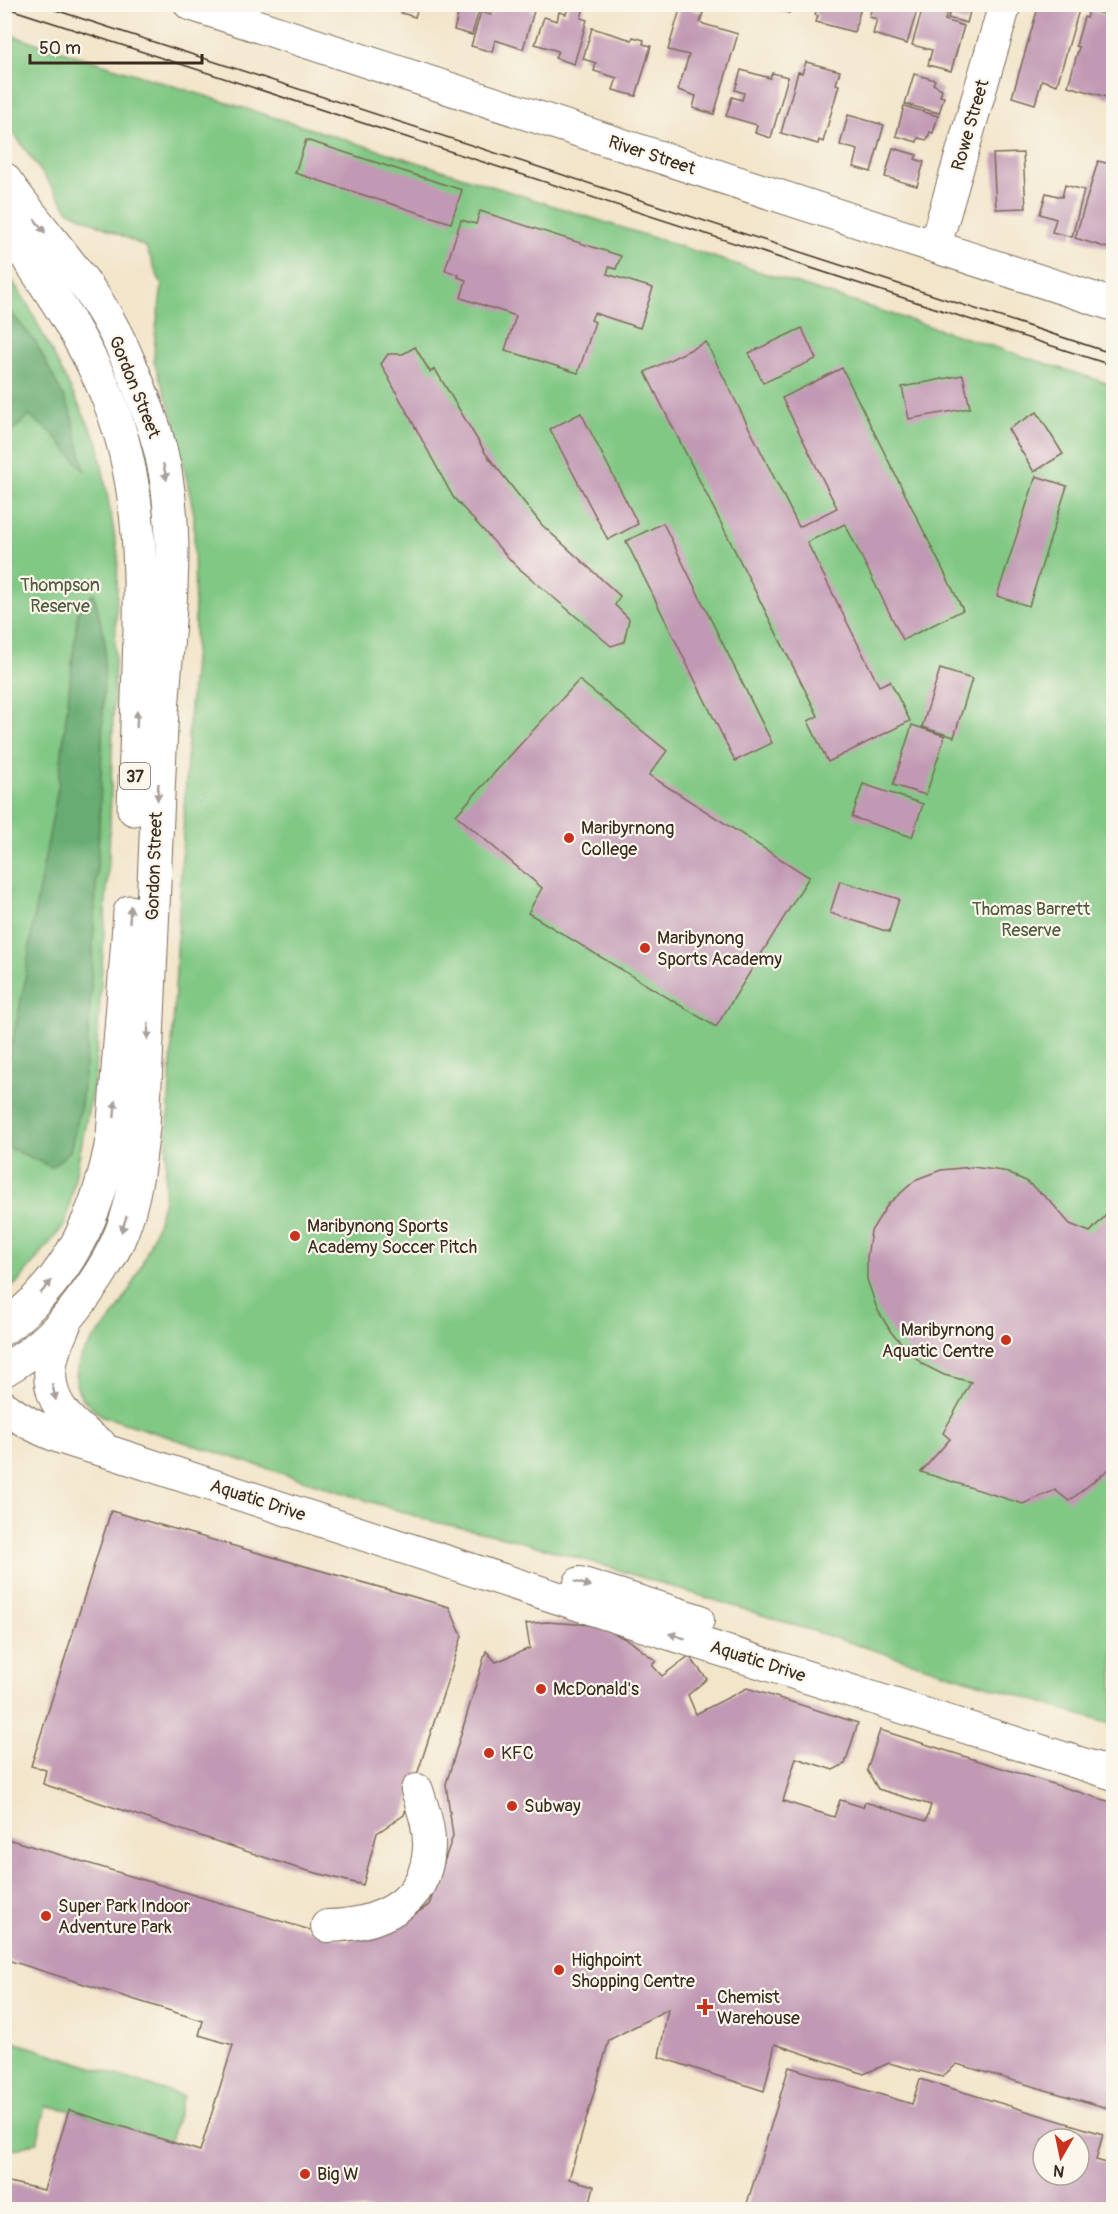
<svg xmlns="http://www.w3.org/2000/svg" width="1118" height="2214" viewBox="0 0 1118 2214" font-family="Pangolin,sans-serif">
<style>
.green{fill:#81c884;stroke:#5e7951;stroke-width:1.5}
.forest{fill:#68ac72;stroke:#526b48;stroke-width:1.5}
.building{fill:#c199b4;fill-rule:evenodd}
.lines{fill:none;stroke-linecap:round;stroke-linejoin:round}
.minor-casing{stroke:#7b6b5a;stroke-width:34}
.major-casing{stroke:#7b6b5a;stroke-width:35}
.minor{stroke:#fff;stroke-width:32}
.major{stroke:#fff;stroke-width:33}
.tram{stroke:#3b2a1e;stroke-width:1.5}
.oneway{fill:#a79f9a}
.poi-dot{fill:#c8321e;stroke:#fbf7ec;stroke-width:2}
.labels{text-anchor:middle;stroke-width:4.5;stroke-linejoin:round;paint-order:stroke}
.shield{fill:#fbf7ec;stroke:#75685c;stroke-width:1.5}
.shield-label{font-size:16px;font-weight:bold;fill:#3b2a1e}
.street-label{font-size:18px;fill:#3b2a1e;stroke:#fbf7ec}
.park-label{font-size:18px;fill:#50593d;stroke:#fbf7ec}
.poi-label{font-size:18px;fill:#3b2a1e;stroke:#fbf7ec;text-anchor:start}
</style>
<rect width="100%" height="100%" fill="#fbf7ec"/>
<filter id="ink" filterUnits="userSpaceOnUse"><feTurbulence type="fractalNoise" baseFrequency=".0167" numOctaves="2"/><feDisplacementMap in="SourceGraphic" scale="12" xChannelSelector="R" yChannelSelector="G"/><feConvolveMatrix kernelMatrix="1 2 1 2 8 2 1 2 1" color-interpolation-filters="sRGB"/></filter>
<filter id="wash" filterUnits="userSpaceOnUse"><feTurbulence type="fractalNoise" baseFrequency=".008" numOctaves="4" result="noise"/><feDisplacementMap in="SourceGraphic" scale="24" xChannelSelector="R" yChannelSelector="G"/><feGaussianBlur stdDeviation="1.35" result="paint"/><feColorMatrix in="noise" values="0 0 0 0 0 0 0 0 0 0 0 0 0 0 0 0 0 1.4 0 .05"/><feComposite in="paint" operator="in"/></filter>
<g filter="url(#wash)">
<rect width="100%" height="100%" fill="#f2e5ca"/>
<g class="green">
<path d="M4,33l416,130 693,222v1340l-514,-161 -83,-24 -85,-19 -328,-105c-14,-9 -29,-22 -27,-40 3,-31 26,-41 41,-65 21,-34 37,-72 47,-111l25,-480 6,-72 -1,-134 -20,-95 -20,-57 1,-26 7,-50 -16,-39 -77,-36 -64,-90z"/>
<polygon points="4,268 28,305 98,443 118,555 109,855 95,1076 66,1223 18,1282 5,1293"/>
<polygon points="5,2039 183,2096 170,2142 69,2110 46,2106 37,2143 5,2152"/>
</g>
<g class="forest">
<polygon points="5,305 36,343 70,410 85,471 52,433 29,416 5,437"/>
<polygon points="94,593 105,642 100,809 89,1024 81,1106 70,1151 52,1167 5,1146 5,1071 10,1054 24,986 36,905 58,788 78,612"/>
</g>
<g id="blocks">
<g class="building">
<polygon points="389,4 419,4 415,17 401,13 402,9"/>
<polygon points="438,4 481,4 472,35 454,30 458,14 437,8"/>
<polygon points="494,4 532,4 530,10 534,11 523,49 495,40 492,52 471,46 481,12 491,15"/>
<polygon points="569,4 585,4 581,18 587,20 574,64 555,58 558,51 535,44 544,17 557,21 559,12 566,14"/>
<polygon points="818,4 862,4 854,32 816,22 818,16 815,15"/>
<polygon points="873,4 919,4 907,44 873,34 877,19 869,17"/>
<polygon points="942,4 972,4 967,23 948,18 950,12 941,9"/>
<polygon points="1039,4 1072,4 1078,7 1077,10 1079,10 1057,85 1042,80 1035,104 1012,97"/>
<polygon points="768,5 791,5 789,13 768,7"/>
<polygon points="681,6 703,13 700,23 738,34 714,114 693,108 696,96 678,90 689,55 668,50"/>
<polygon points="923,7 947,14 945,20 964,26 951,71 928,65 932,50 912,45"/>
<polygon points="1089,10 1114,17 1114,85 1110,98 1068,86 1079,47 1076,46 1084,17 1087,18"/>
<polygon points="592,28 632,40 633,37 644,40 643,44 651,46 636,96 613,90 617,78 594,71 596,63 583,59"/>
<polygon points="806,62 840,71 836,84 839,85 823,142 819,140 818,144 781,133 798,72 802,73"/>
<polygon points="741,70 770,78 772,73 788,77 771,138 755,133 757,125 726,116 732,97 742,100 744,93 735,90"/>
<polygon points="914,74 935,80 933,84 942,89 940,96 944,97 939,113 905,104"/>
<polygon points="904,106 938,116 933,133 930,132 927,140 918,138 917,142 896,136"/>
<polygon points="848,115 884,125 871,172 854,167 858,150 840,145"/>
<polygon points="306,140 462,190 451,223 295,173"/>
<polygon points="893,148 917,155 915,159 924,162 917,186 885,177"/>
<polygon points="1023,153 1026,208 996,209 993,154"/>
<polygon points="1098,161 1114,165 1114,250 1075,238"/>
<polygon points="1065,185 1084,190 1072,237 1052,232 1056,219 1040,214 1046,193 1062,197"/>
<polygon points="480,211 621,256 616,269 609,267 607,274 653,288 640,328 594,313 591,320 595,322 578,373 505,350 516,316 461,298 466,280 458,277 459,275 445,270 461,220 476,224"/>
<polygon points="802,328 816,359 763,383 749,353"/>
<polygon points="706,342 799,527 837,508 782,398 842,368 963,610 903,640 845,524 807,542 879,686 890,681 910,721 828,762 808,721 818,716 645,372"/>
<polygon points="415,347 430,372 435,369 486,454 542,525 620,596 615,605 629,619 624,642 611,646 515,565 453,497 381,364 388,354 403,354"/>
<polygon points="963,375 970,408 909,419 902,387"/>
<polygon points="1037,412 1063,454 1034,472 1008,429"/>
<polygon points="581,413 638,524 608,540 550,429"/>
<polygon points="1036,476 1067,486 1029,606 997,596"/>
<polygon points="663,523 772,743 735,761 626,541"/>
<polygon points="940,669 972,679 954,737 922,727"/>
<polygon points="579,680 667,751 649,775 809,877 716,1027 528,913 542,888 456,815"/>
<polygon points="912,725 945,736 926,795 893,785"/>
<polygon points="863,784 923,804 912,837 852,817"/>
<polygon points="840,881 899,899 889,932 830,913"/>
<polygon points="972,1167 1003,1171 1026,1181 1050,1201 1070,1224 1090,1232 1108,1213 1114,1221 1114,1465 1069,1501 1055,1490 1023,1504 921,1472 950,1439 943,1433 971,1382 944,1375 922,1364 891,1332 877,1309 867,1279 867,1257 871,1231 888,1204 917,1179 941,1170"/>
<polygon points="111,1511 449,1607 462,1636 404,1815 377,1833 363,1885 297,1868 43,1784 46,1770 31,1766"/>
<polygon points="546,1622 592,1625 614,1633 631,1642 656,1661 652,1665 662,1676 689,1656 707,1679 688,1695 696,1714 747,1688 858,1723 845,1764 833,1770 796,1758 783,1801 834,1817 840,1800 863,1807 865,1802 926,1821 931,1805 878,1789 867,1770 880,1730 1114,1803 1114,2110 957,2064 942,2077 889,2063 864,2074 775,2044 764,2091 659,2057 668,2009 609,2040 569,2179 594,2186 588,2210 4,2210 4,2181 44,2190 69,2110 200,2151 233,2045 199,2035 203,2021 4,1959 4,1838 347,1941 393,1928 429,1905 453,1836 446,1784 486,1651 496,1662 530,1648 526,1624"/>
<path d="M789,2067l123,37 8,-25 183,55 -7,26 18,5v27l-6,18h-363zM1043,2139h36v36h-36z"/>
</g>
</g>
</g>
<g filter="url(#ink)">
<use href="#blocks" fill-opacity="0" stroke="#7b6b5a" stroke-width="1.5"/>
<g class="lines">
<g class="minor-casing">
<g id="minor">
<polyline points="190,4 1114,305"/>
<polyline points="935,246 1005,4"/>
<path d="M68,1316c-4,12 -10,23 -14,35 -14,44 12,71 46,93"/>
<path d="M4,1407c35,26 67,35 109,46l507,165 494,156"/>
<polyline points="580,1583 698,1620"/>
<path d="M327,1926c50,-1 99,-20 102,-78 1,-20 -6,-39 -12,-58"/>
</g>
</g>
<g class="major-casing">
<g id="major">
<path d="M4,179c30,43 66,81 94,124 25,39 42,84 57,128 31,97 11,198 6,297 -7,134 -12,267 -18,400 -4,35 -8,70 -21,103 -15,39 -54,93 -87,118 -9,8 -20,14 -31,21"/>
<path d="M4,223c39,57 81,115 106,180 33,85 32,175 29,265 -2,47 -3,94 -5,141"/>
<path d="M4,1328c65,-49 96,-116 109,-193l17,-223"/>
</g>
</g>
<use href="#minor" class="minor"/>
<use href="#major" class="major"/>
<g class="tram">
<polyline points="37,4 1114,354"/>
<polyline points="4,7 1114,366"/>
</g>
</g>
<defs><path id="oneway-solid" d="M-6-.8H1V-3.2L6.5 0L1 3.2V.8H-6Z" transform="scale(1.5)"/></defs>
<g class="oneway">
<use href="#oneway-solid" transform="translate(40 226) rotate(52)"/>
<use href="#oneway-solid" transform="translate(165 472) rotate(78)"/>
<use href="#oneway-solid" transform="translate(137 719) rotate(-88)"/>
<use href="#oneway-solid" transform="translate(158 792) rotate(93)"/>
<use href="#oneway-solid" transform="translate(130 914) rotate(-87)"/>
<use href="#oneway-solid" transform="translate(148 1031) rotate(92)"/>
<use href="#oneway-solid" transform="translate(115 1109) rotate(-85)"/>
<use href="#oneway-solid" transform="translate(124 1224) rotate(108)"/>
<use href="#oneway-solid" transform="translate(46 1287) rotate(-49)"/>
<use href="#oneway-solid" transform="translate(54 1392) rotate(77)"/>
<use href="#oneway-solid" transform="translate(583 1584) rotate(17)"/>
<use href="#oneway-solid" transform="translate(677 1636) rotate(-163)"/>
</g>
</g>
<g class="poi-dot">
<circle cx="569" cy="838" r="6"/>
<circle cx="645" cy="948" r="6"/>
<circle cx="295" cy="1236" r="6"/>
<circle cx="1006" cy="1340" r="6"/>
<circle cx="541" cy="1689" r="6"/>
<circle cx="489" cy="1753" r="6"/>
<circle cx="512" cy="1806" r="6"/>
<circle cx="46" cy="1916" r="6"/>
<circle cx="559" cy="1970" r="6"/>
<path d="M702 1998h6v6h6v6h-6v6h-6v-6h-6v-6h6z"/>
<circle cx="305" cy="2174" r="6"/>
</g>
<g class="labels">
<rect class="shield" x="120" y="763" width="30" height="26" rx="4.5"/>
<g class="shield-label">
<text x="135" y="782">37</text>
</g>
<g class="street-label">
<text transform="translate(970 125) rotate(-74)" y="6">Rowe Street</text>
<text transform="translate(652 155) rotate(18)" y="6">River Street</text>
<text transform="translate(135 387) rotate(68)" y="6">Gordon Street</text>
<text transform="translate(154 866) rotate(-88)" y="6">Gordon Street</text>
<text transform="translate(258 1500) rotate(18)" y="6">Aquatic Drive</text>
<text transform="translate(758 1661) rotate(18)" y="6">Aquatic Drive</text>
</g>
<g class="park-label">
<text x="60" y="591">Thompson<tspan x="60" dy="21">Reserve</tspan></text>
<text x="1031" y="915">Thomas Barrett<tspan x="1031" dy="21">Reserve</tspan></text>
</g>
<g class="poi-label">
<text x="581" y="834">Maribyrnong<tspan x="581" dy="21">College</tspan></text>
<text x="657" y="944">Maribynong<tspan x="657" dy="21">Sports Academy</tspan></text>
<text x="307" y="1232">Maribynong Sports<tspan x="307" dy="21">Academy Soccer Pitch</tspan></text>
<text x="994" y="1336" text-anchor="end">Maribyrnong<tspan x="994" dy="21">Aquatic Centre</tspan></text>
<text x="553" y="1695">McDonald's</text>
<text x="501" y="1759">KFC</text>
<text x="524" y="1812">Subway</text>
<text x="58" y="1912">Super Park Indoor<tspan x="58" dy="21">Adventure Park</tspan></text>
<text x="571" y="1966">Highpoint<tspan x="571" dy="21">Shopping Centre</tspan></text>
<text x="717" y="2003">Chemist<tspan x="717" dy="21">Warehouse</tspan></text>
<text x="317" y="2180">Big W</text>
</g>
</g>
<rect width="1118" height="2214" fill="none" stroke="#fbf7ec" stroke-width="24"/>
<g transform="translate(1061 2157) rotate(189)"><circle r="28" fill="#fbf7ec" stroke="#aea59a" stroke-width="1.5"/>
<path d="M0-4.5L10 22L0 15L-10 22Z" fill="#c8321e"/>
<text y="-9" font-size="16" font-weight="bold" text-anchor="middle" fill="#3b2a1e">N</text>
</g>
<path d="M30 54v9h172v-9" fill="none" stroke="#3b2a1e" stroke-width="3"/>
<text x="39" y="54" font-size="18" fill="#3b2a1e" stroke="#fbf7ec" stroke-width="4.5" paint-order="stroke">50 m</text>
</svg>
